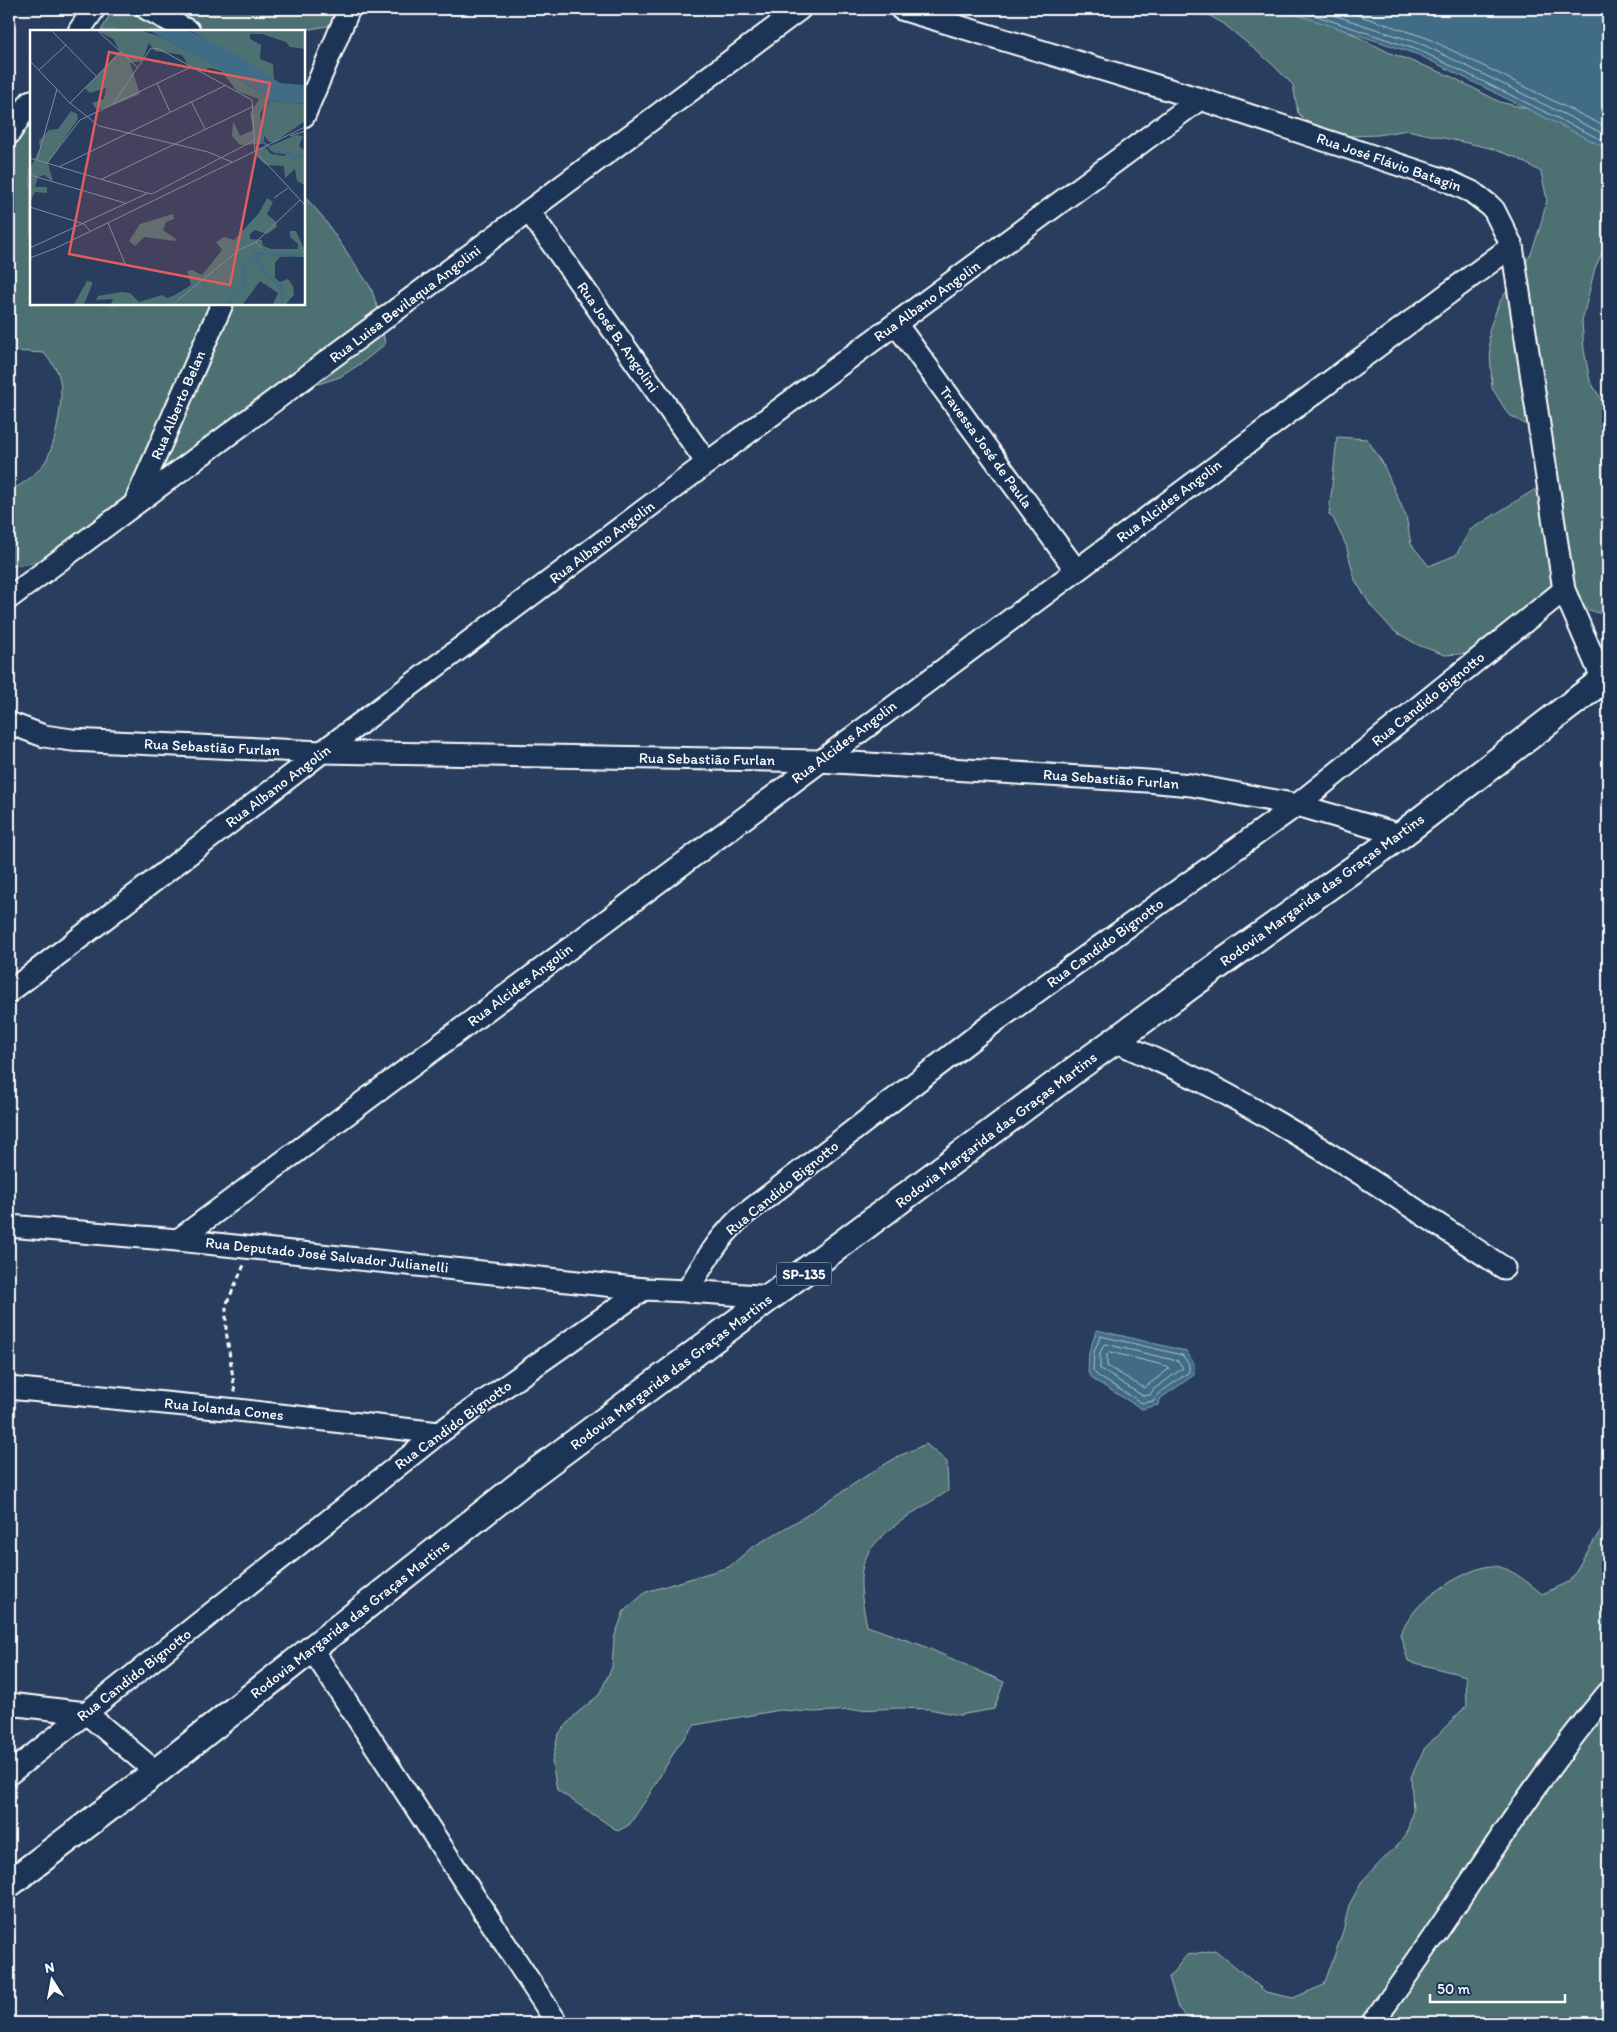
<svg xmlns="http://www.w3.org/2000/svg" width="1617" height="2032" viewBox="0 0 1617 2032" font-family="Itim,sans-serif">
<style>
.green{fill:#4d7072;stroke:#a6b8b8}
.water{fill:#406c85;stroke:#8ca7b6}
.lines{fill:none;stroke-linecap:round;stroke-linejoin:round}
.shore{stroke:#b3c4ce;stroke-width:1}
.minor-casing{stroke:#fff;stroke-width:25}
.major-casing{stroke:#fff;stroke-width:30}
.path{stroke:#fff;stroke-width:3;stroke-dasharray:5 4;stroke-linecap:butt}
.minor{stroke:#1d3557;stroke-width:21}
.major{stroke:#1d3557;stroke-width:26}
.labels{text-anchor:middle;stroke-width:4;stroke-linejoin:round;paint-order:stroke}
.shield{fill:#1d3557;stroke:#bbc2cd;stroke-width:1}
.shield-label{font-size:14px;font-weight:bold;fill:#fff}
.street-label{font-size:15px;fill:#fff;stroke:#1d3557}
.inset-river{fill:none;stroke:#406c85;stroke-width:2.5}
.inset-road{fill:none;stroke:#7f8b9f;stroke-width:1}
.view{fill:#e05e5e;fill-opacity:0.15;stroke:#e05e5e;stroke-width:2.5}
.inset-edge{fill:none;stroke:#fff;stroke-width:2.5}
</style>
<rect width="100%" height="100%" fill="#293d5f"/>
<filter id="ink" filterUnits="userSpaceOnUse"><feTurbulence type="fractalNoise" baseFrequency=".02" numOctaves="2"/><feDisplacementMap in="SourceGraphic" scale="10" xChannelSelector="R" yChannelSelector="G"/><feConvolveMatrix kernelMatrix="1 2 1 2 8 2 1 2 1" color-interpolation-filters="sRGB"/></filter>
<g filter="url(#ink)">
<g class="green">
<polygon points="113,9 348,9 339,24 299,31 101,31"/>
<polygon points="1198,9 1285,9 1337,26 1390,53 1448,75 1500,102 1553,115 1608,138 1608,240 1595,268 1582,321 1584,350 1590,381 1605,405 1608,417 1608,614 1598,613 1570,603 1543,612 1529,636 1502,648 1474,653 1445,655 1418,645 1394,631 1371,606 1355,580 1346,545 1333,518 1329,515 1337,437 1367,439 1382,462 1406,516 1411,544 1429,566 1456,555 1470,530 1542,485 1532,428 1508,414 1492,388 1489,330 1499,303 1531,254 1540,227 1547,200 1541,172 1517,158 1490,148 1407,130 1378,135 1350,136 1320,134 1298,113 1293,85 1271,63 1224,24"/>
<path d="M31,108v196h273v-108l18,20 49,72 9,27 5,29 -22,18 -23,15 -28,9 -27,12 -219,159 -57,10v-76c13,-6 27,-16 36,-29 11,-16 20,-67 14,-86 -2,-8 -10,-16 -15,-23l-29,-2 -6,2v-211z"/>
<path d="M926,1444l21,18 1,29c-26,17 -76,42 -85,74 -5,19 0,41 4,61l54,19 83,37 -10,27 -35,6 -30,-6 -30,-1 -86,4 -33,-2 -85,15 -18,22 -31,53 -17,25 -11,6 -61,-41 -5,-28 6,-27 18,-21 23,-19 13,-28 2,-29 10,-27 22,-19 83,-25 22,-19 53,-31 68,-45 27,-16z"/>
<path d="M1608,1518v505h-416l-14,-15 -9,-31 18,-22 28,-5 51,42 27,6 31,-13 19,-54 6,-26 14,-25 43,-44 7,-26 -2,-33 13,-28 43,-44 -1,-29 -58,-15 -8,-27c5,-9 10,-18 17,-26 15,-16 54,-42 76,-42 16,0 37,18 49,28l27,-12z"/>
</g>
<g class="water">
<polygon points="1280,9 1608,9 1608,149 1419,55"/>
<polygon points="1097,1330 1186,1351 1194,1363 1194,1375 1161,1398 1158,1405 1142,1409 1094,1380 1088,1373 1089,1351"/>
</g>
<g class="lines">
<g class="shore">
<polyline points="1296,9 1421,51 1608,143"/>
<polyline points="1315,9 1424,45 1608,136"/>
<polyline points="1339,9 1427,38 1608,128"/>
<polygon points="1101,1336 1182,1355 1189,1364 1189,1372 1158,1394 1154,1401 1142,1403 1098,1376 1093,1371 1094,1352"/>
<polygon points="1105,1344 1178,1361 1183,1368 1154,1389 1150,1395 1143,1396 1100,1369 1100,1353"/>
<polygon points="1110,1352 1167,1366 1169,1369 1144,1388 1107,1366 1107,1355"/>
</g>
<g class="minor-casing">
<g id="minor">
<polyline points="147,9 189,31"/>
<polyline points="901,9 1200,99 1448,181 1472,192 1489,205 1494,210 1512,246 1564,590 1603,680 1608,684"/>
<polyline points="79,31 94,9"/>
<polyline points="304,116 349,9"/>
<polyline points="9,134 31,101"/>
<polyline points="529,211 707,463"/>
<polyline points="896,324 1076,570"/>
<polyline points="135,503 222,304"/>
<polyline points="9,598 800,9"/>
<polyline points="9,723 44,736 72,740 322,752 819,761 1147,781 1191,785 1297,805 1401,835"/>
<polyline points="9,992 322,752 707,463 1200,99"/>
<path d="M1115,1041c32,15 65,29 96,45 102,53 197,119 293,182"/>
<path d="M9,1226l169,14 466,49 43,2c16,-27 31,-52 54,-74l252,-194 304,-218 267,-215"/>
<polyline points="178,1240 1512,246"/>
<polyline points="687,1291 773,1297"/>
<polyline points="9,1388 237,1410 439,1433"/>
<polyline points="312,1649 557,2023"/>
<polyline points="9,1704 86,1713 156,1772"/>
<polyline points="9,1774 439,1433 644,1289"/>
<path d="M1372,2023c82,-108 149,-227 236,-330"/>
</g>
</g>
<g class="major-casing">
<polyline id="major" points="9,1884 156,1772 533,1474 1080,1066 1219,965 1401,835 1608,676"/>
</g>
<polyline class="path" points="235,1392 226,1330 226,1305 244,1265"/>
<use href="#minor" class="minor"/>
<use href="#major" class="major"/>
</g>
</g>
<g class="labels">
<rect class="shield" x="776.5" y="1262.5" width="55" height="23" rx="4"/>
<g class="shield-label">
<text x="804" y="1279">SP-135</text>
</g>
<g class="street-label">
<text transform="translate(1389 162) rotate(19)" y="5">Rua José Flávio Batagin</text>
<text transform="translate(927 301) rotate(-36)" y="5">Rua Albano Angolin</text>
<text transform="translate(405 304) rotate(-37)" y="5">Rua Luisa Bevilaqua Angolini</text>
<text transform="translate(618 337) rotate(55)" y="5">Rua José B. Angolini</text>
<text transform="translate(178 405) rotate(-67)" y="5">Rua Alberto Belan</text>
<text transform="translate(986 447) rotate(54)" y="5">Travessa José de Paula</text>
<text transform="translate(1169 501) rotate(-37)" y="5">Rua Alcides Angolin</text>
<text transform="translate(602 542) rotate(-37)" y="5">Rua Albano Angolin</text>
<text transform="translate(1428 699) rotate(-39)" y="5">Rua Candido Bignotto</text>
<text transform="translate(844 742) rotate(-37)" y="5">Rua Alcides Angolin</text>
<text transform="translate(212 747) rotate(3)" y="5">Rua Sebastião Furlan</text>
<text transform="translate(707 759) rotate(1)" y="5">Rua Sebastião Furlan</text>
<text transform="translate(1111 779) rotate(4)" y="5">Rua Sebastião Furlan</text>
<text transform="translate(278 786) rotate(-37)" y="5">Rua Albano Angolin</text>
<text transform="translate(1322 890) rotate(-36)" y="5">Rodovia Margarida das Graças Martins</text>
<text transform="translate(1105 943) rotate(-36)" y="5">Rua Candido Bignotto</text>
<text transform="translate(520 985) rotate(-37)" y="5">Rua Alcides Angolin</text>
<text transform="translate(996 1130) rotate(-37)" y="5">Rodovia Margarida das Graças Martins</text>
<text transform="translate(782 1188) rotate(-39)" y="5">Rua Candido Bignotto</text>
<text transform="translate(327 1255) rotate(6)" y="5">Rua Deputado José Salvador Julianelli</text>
<text transform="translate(671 1372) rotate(-37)" y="5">Rodovia Margarida das Graças Martins</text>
<text transform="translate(224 1409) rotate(6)" y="5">Rua Iolanda Cones</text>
<text transform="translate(453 1425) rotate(-36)" y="5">Rua Candido Bignotto</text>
<text transform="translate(350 1619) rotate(-38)" y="5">Rodovia Margarida das Graças Martins</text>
<text transform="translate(134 1675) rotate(-38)" y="5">Rua Candido Bignotto</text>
</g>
</g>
<g transform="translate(30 30)">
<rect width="275" height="275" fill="#293d5f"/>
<path d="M68,1h44l17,5 82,44 25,17 1,5 -7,12 1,13 9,-26 35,3v17l-30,21h-6l-7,-9v11l-22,1 -8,-9 1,-15 7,15 13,-6 -3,-16 9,-15 -22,-8 -16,-20 -11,-3 -9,3 -13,-6 -6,-10 -27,-4 -6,-8 -7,18 -12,2 10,31 -36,15 -9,-1 -3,-5 12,-4 2,-11 -16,5 -5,-5 35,-37 -7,-12zM161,1h114v18l-15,-2 -4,-5 -24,-8h-12v5l11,6 -1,14 13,5 1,16zM41,81l6,3 1,5 -30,44 5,19 -9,-7 -6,2 -3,10h12v6l-12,-1 -5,10v-33l10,-21 -1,-7 10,-11 9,-1zM266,105l7,1 -4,10 6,5v34l-8,-4 -2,-12 -10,9 -1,-12 -18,-1 -9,-8 1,-9 7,-1 6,7 14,2v-4l-15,-1v-5zM237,168l6,4 -6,12 9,8 1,5 -10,7 -12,-4 -5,4v5l12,1 1,6 8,3h27v-5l-8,-7v-6h6l9,20v3l-6,2 -19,1 -5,6v15l5,4 8,-3 5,7 1,9 -8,9h-13l5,-11 -18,-12 -17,23h-132l2,-5 -17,1 2,-4 23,-4 9,1 9,9 23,-7 5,3 8,-3 16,-10 -4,-14 5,-1 10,5 20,-25 -6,-8 8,-5 10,3 25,-27zM143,184l1,5 -8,3 -3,8 13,9 -1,2 -31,-4 -9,9 -6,-5 11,-17zM57,251l5,1v3l-8,19h-10z" fill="#4d7072"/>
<path d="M120,1h39l43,21 48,31 25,2v19l-35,-3 -21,-16z" fill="#406c85"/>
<path class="inset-river" d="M241,68l-9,24 1,20 12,10 12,1 7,5 11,-3M225,223l10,21 17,13v17M197,274l19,-20 -2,-16 11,-15 50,3"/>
<path class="inset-road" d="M22,1l44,45M68,1l40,37M0,31l40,42 29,23 109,26 24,10M9,40l27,-25M127,53l13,29M161,71l14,28M40,73l50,-50M82,75l39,-57 8,1 93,51 3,51 50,54M260,106l15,-5M0,128l117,35M7,130l20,-71M17,133l33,-43 111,-53M29,137l167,-82M0,145l95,28M72,149l152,-73M244,168l14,-10M0,177l54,17 6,7M78,193l18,43M226,212l44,-42M0,218l118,-55 4,1 101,-53M0,228l26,-10 249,-121M148,270l61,-50 17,-8 5,6"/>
<path class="view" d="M79,22l161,31 -40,202 -161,-31z"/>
<rect width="275" height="275" class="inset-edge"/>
</g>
<rect width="1617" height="2032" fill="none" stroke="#1d3557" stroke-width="30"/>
<rect x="15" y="15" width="1587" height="2002" fill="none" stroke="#fff" stroke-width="2" filter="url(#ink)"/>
<g transform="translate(52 1980) rotate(349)" stroke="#1d3557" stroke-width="4" paint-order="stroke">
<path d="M0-4L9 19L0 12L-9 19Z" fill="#ffffff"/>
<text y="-8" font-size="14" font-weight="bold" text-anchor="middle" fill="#ffffff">N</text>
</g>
<path d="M1430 1994v8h135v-8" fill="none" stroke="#ffffff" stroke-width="2.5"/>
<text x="1437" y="1994" font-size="15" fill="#ffffff" stroke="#1d3557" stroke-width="4" paint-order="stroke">50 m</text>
</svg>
